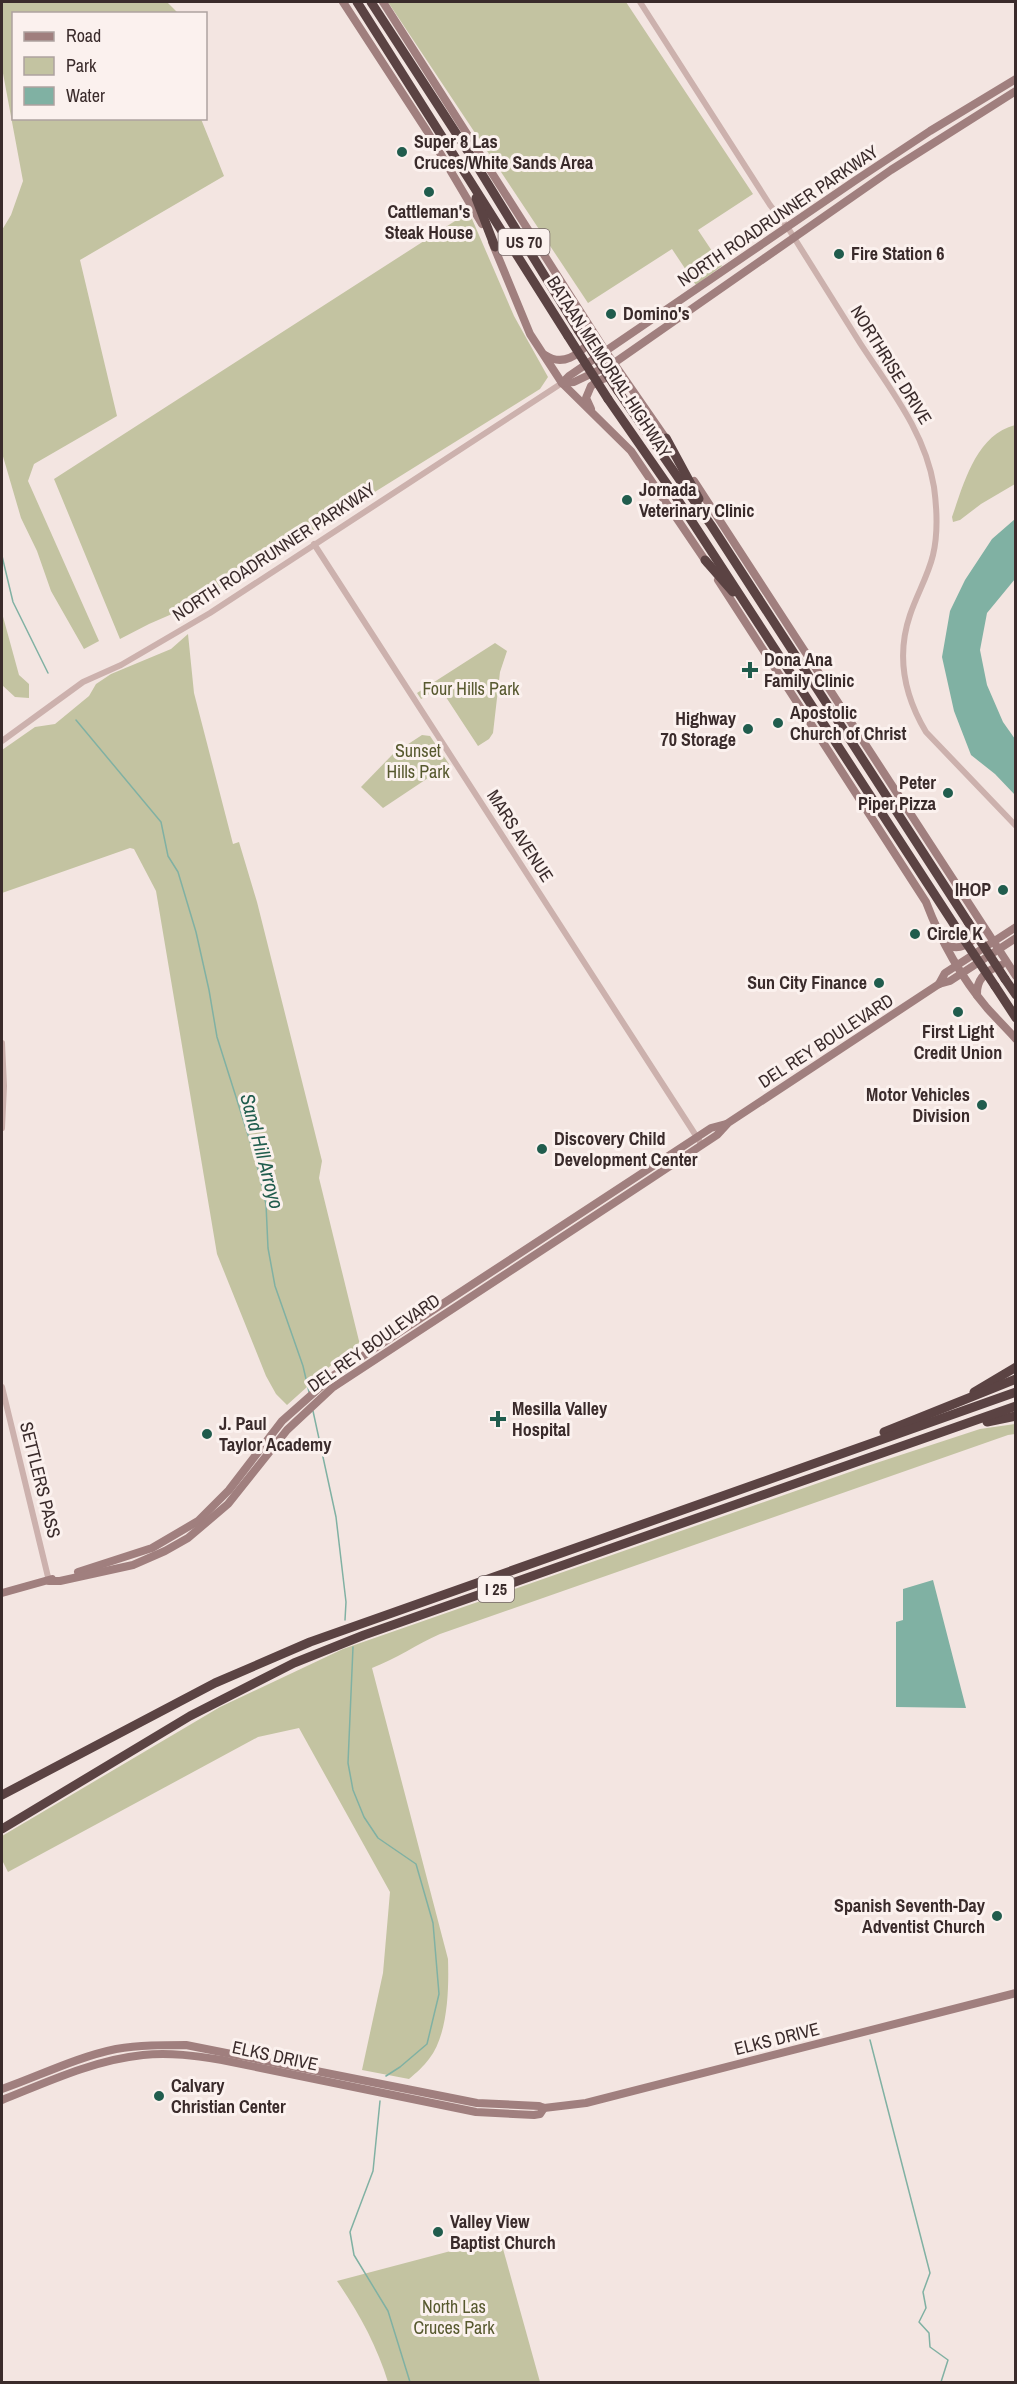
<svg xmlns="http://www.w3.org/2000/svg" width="1017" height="2384" viewBox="0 0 1017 2384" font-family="'Archivo Narrow',sans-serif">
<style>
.green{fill:#c3c3a1}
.water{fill:#80b1a3}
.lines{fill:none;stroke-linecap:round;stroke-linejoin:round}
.stream{stroke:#80b1a3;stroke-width:1.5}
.tertiary{stroke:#ccb1ad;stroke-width:6}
.secondary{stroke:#a07f7e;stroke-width:8}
.motorway{stroke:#5b4343;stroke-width:9}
.motorway-bridge{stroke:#5b4343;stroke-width:9}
.poi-dot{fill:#205c4d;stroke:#fbf1ee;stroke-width:2}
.labels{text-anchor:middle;stroke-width:6;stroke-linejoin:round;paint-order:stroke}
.shield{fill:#fbf1ee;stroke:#746666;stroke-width:1.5}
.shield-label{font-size:16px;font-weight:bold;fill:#3a2b2b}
.poi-label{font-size:18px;font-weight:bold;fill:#3a2b2b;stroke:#fbf1ee;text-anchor:start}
.street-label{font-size:18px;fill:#3a2b2b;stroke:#fbf1ee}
.park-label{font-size:18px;fill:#57592f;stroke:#fbf1ee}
.water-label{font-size:20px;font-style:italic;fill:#205c4d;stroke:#fbf1ee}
</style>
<rect width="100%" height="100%" fill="#f3e5e1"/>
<g class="green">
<polygon points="2,2 167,2 178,13 14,14 14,118 201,119 224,176 80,260 117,416 34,464 28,481 99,641 84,649 51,591 37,551 21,518 2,453 2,230 11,215 23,181 2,68"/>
<polygon points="388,2 626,2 753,194 698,230 722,266 696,285 672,249 588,303"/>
<polygon points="469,212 514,316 548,377 540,389 195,604 149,624 120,639 54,479"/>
<path d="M1015,425v59l-34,20 -21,16 -7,2 -1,-5c12,-34 24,-82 63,-92z"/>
<polygon points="2,613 19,675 29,684 29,698 15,697 2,685"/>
<polygon points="188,634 194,693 233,844 239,842 257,902 322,1161 319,1178 360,1345 337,1360 287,1405 276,1394 266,1376 217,1254 156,891 134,849 130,848 2,893 2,750 35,727 55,724 89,696 96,684 111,674 171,649"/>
<polygon points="495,643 507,651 500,672 493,733 489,739 478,746 440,688 421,699 417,693"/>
<polygon points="422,735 430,736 449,764 383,808 361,787 393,754"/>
<path d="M1015,1424v10l-7,1 -568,199c-23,10 -44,25 -68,34l76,291c1,30 0,76 -19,100 -5,7 -13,14 -20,20l-47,-9 21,-97 7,-81 -91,-164 -41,9 -250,135 -6,-12v-24l218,-129 123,-58 521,-182 116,-38z"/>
<path d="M500,2238l40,144h-152c-11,-36 -29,-69 -51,-101z"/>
</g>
<g class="water">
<polygon points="1015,519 1015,579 987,613 980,650 987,685 1003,722 1015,739 1015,795 995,774 971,755 954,711 942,657 950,611 965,580 992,539"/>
<polygon points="933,1580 966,1708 896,1707 896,1622 903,1620 903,1589"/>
</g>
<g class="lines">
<g class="stream">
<polyline points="2,556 13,602 48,673"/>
<polyline points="76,720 161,822 168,856 178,872 196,932 209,990 217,1037 255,1157 266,1204 268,1248 275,1286 303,1366 309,1392"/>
<polyline points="313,1411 336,1517 346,1602 345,1620"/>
<polyline points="353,1647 348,1763 353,1790 364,1817 378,1838 416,1864 433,1923 439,1994 427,2044 400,2067 386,2076"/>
<polyline points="870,2040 930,2273 923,2292 926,2308 919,2322 929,2333 930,2347 948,2360 941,2382"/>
<polyline points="380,2101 373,2171 350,2232 354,2255 388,2311 410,2382"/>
</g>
<g class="tertiary">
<path d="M640,2l130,203 18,23c24,38 48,77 72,115 30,46 65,89 74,144 3,22 4,47 -1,68 -5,21 -16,39 -23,60 -14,41 -6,80 16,117l90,94"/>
<polyline points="314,544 702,1145"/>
<polyline points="2,741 83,682 121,665 210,613 562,383"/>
<polyline points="2,1043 4,1086 2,1128"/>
<polyline points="2,1387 49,1581"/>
</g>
<g class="secondary">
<polyline points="343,2 427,131 482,224"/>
<polyline points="383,2 606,352 669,443"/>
<polyline points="492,242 530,334 562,383 631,451 707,563"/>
<path d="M545,355c18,12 33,0 46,-14l-2,-11"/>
<polyline points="562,383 569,376 856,180 930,131 1016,79"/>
<polyline points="562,383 574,382 614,363 891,170 1016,91"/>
<path d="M591,409l-5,-11 5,-12c11,-8 21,-13 34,-5"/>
<polyline points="694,481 1016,976"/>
<path d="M718,580l208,322c14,37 35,75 61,106 9,10 19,20 29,31"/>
<path d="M946,944c12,8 25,0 33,-11"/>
<polyline points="939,984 945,973 1016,927"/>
<path d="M977,995c-1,-16 10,-25 24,-30"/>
<polyline points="78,1572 152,1548 198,1521 229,1490 282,1421 334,1375 711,1128 726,1124"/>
<polyline points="49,1581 60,1581 133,1565 165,1551 188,1538 228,1504 287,1430 332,1388 646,1182 717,1135 728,1123 939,984 950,981 1016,938"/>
<polyline points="2,1593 52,1579"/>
<path d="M2,2089c37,-13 75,-32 114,-40 24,-4 46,-4 70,-4l291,58 62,3 5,2 42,-5 430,-110"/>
<path d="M2,2100c45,-18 92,-40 141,-45 27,-3 53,1 79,5l254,52 58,3 6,-1 4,-6"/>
</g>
<g class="motorway">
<polyline points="357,2 568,336"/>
<polyline points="371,2 469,153 578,330"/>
<polyline points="476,198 495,247"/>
<polyline points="618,391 711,525 968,922"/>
<polyline points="608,399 676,497 957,929"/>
<polyline points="666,438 699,499"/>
<polyline points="705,560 733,592"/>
<polyline points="1005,979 1016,995"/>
<polyline points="995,986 1016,1018"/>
<polyline points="974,1392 1016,1367"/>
<polyline points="987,1422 1016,1416"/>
<polyline points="884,1432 1016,1379"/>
<polyline points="2,1795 215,1683 310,1642 1016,1392"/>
<polyline points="2,1829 190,1716 294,1663 364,1635 1016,1406"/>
</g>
<g class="motorway-bridge">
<polyline points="578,330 618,391"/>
<polyline points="568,336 608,399"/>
<polyline points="968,922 1005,979"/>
<polyline points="957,929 995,986"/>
</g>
</g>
<g class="poi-dot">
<circle cx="402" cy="152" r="6"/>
<circle cx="429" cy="192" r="6"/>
<circle cx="839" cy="254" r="6"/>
<circle cx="611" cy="314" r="6"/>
<circle cx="627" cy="500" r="6"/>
<path d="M747 661h6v6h6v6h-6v6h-6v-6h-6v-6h6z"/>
<circle cx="778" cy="723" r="6"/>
<circle cx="748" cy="729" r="6"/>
<circle cx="948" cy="793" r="6"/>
<circle cx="1003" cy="890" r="6"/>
<circle cx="915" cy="934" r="6"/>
<circle cx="879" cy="983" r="6"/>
<circle cx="958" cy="1012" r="6"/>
<circle cx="982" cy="1105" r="6"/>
<circle cx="542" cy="1149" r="6"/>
<path d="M495 1410h6v6h6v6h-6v6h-6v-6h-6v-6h6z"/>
<circle cx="207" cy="1434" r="6"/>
<circle cx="997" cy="1916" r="6"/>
<circle cx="159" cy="2096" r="6"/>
<circle cx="438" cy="2232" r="6"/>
</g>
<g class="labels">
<g class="shield">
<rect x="498.5" y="229" width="51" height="26" rx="4.5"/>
<rect x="478" y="1576" width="36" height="26" rx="4.5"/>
</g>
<g class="shield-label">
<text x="524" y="248">US 70</text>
<text x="496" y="1595">I 25</text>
</g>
<g class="poi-label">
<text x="414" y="148">Super 8 Las<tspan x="414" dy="21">Cruces/White Sands Area</tspan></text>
<text x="429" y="218" text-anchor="middle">Cattleman's<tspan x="429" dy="21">Steak House</tspan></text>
<text x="851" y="260">Fire Station 6</text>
<text x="623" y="320">Domino's</text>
<text x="639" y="496">Jornada<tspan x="639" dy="21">Veterinary Clinic</tspan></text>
<text x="764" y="666">Dona Ana<tspan x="764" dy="21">Family Clinic</tspan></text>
<text x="790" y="719">Apostolic<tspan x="790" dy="21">Church of Christ</tspan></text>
<text x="736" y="725" text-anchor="end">Highway<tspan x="736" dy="21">70 Storage</tspan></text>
<text x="936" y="789" text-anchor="end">Peter<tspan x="936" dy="21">Piper Pizza</tspan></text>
<text x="991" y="896" text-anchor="end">IHOP</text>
<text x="927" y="940">Circle K</text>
<text x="867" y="989" text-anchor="end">Sun City Finance</text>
<text x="958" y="1038" text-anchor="middle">First Light<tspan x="958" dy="21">Credit Union</tspan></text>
<text x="970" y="1101" text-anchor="end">Motor Vehicles<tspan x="970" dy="21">Division</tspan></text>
<text x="554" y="1145">Discovery Child<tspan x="554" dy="21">Development Center</tspan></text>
<text x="512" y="1415">Mesilla Valley<tspan x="512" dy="21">Hospital</tspan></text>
<text x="219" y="1430">J. Paul<tspan x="219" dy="21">Taylor Academy</tspan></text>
<text x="985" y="1912" text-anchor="end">Spanish Seventh-Day<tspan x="985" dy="21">Adventist Church</tspan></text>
<text x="171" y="2092">Calvary<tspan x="171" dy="21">Christian Center</tspan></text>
<text x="450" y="2228">Valley View<tspan x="450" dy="21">Baptist Church</tspan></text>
</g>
<g class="street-label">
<text transform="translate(778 216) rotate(-34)" y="6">NORTH ROADRUNNER PARKWAY</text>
<text transform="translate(891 365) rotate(58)" y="6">NORTHRISE DRIVE</text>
<text transform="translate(609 367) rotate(57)" y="6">BATAAN MEMORIAL HIGHWAY</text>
<text transform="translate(274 552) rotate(-33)" y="6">NORTH ROADRUNNER PARKWAY</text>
<text transform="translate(520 836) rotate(57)" y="6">MARS AVENUE</text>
<text transform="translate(826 1041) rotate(-33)" y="6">DEL REY BOULEVARD</text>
<text transform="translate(374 1343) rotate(-35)" y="6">DEL REY BOULEVARD</text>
<text transform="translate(40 1480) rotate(76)" y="6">SETTLERS PASS</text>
<text transform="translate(777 2039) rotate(-14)" y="6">ELKS DRIVE</text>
<text transform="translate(275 2056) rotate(12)" y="6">ELKS DRIVE</text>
</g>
<g class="park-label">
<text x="471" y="695">Four Hills Park</text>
<text x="418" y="757">Sunset<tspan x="418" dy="21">Hills Park</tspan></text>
<text x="454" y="2313">North Las<tspan x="454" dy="21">Cruces Park</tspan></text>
</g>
<g class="water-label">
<text transform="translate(262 1151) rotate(75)" y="7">Sand Hill Arroyo</text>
</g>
</g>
<rect width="1017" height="2384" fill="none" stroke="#3a2b2b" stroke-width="6"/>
<rect x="12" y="12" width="195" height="108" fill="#fbf1ee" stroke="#aea2a0" stroke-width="1.5"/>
<rect x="24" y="32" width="30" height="9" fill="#a07f7e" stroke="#aea2a0" stroke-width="1.5"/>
<text x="66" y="42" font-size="18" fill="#3a2b2b">Road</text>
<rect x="24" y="57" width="30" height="18" fill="#c3c3a1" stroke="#aea2a0" stroke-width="1.5"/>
<text x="66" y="72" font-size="18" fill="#3a2b2b">Park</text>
<rect x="24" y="87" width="30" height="18" fill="#80b1a3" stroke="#aea2a0" stroke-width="1.5"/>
<text x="66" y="102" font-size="18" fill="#3a2b2b">Water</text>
</svg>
